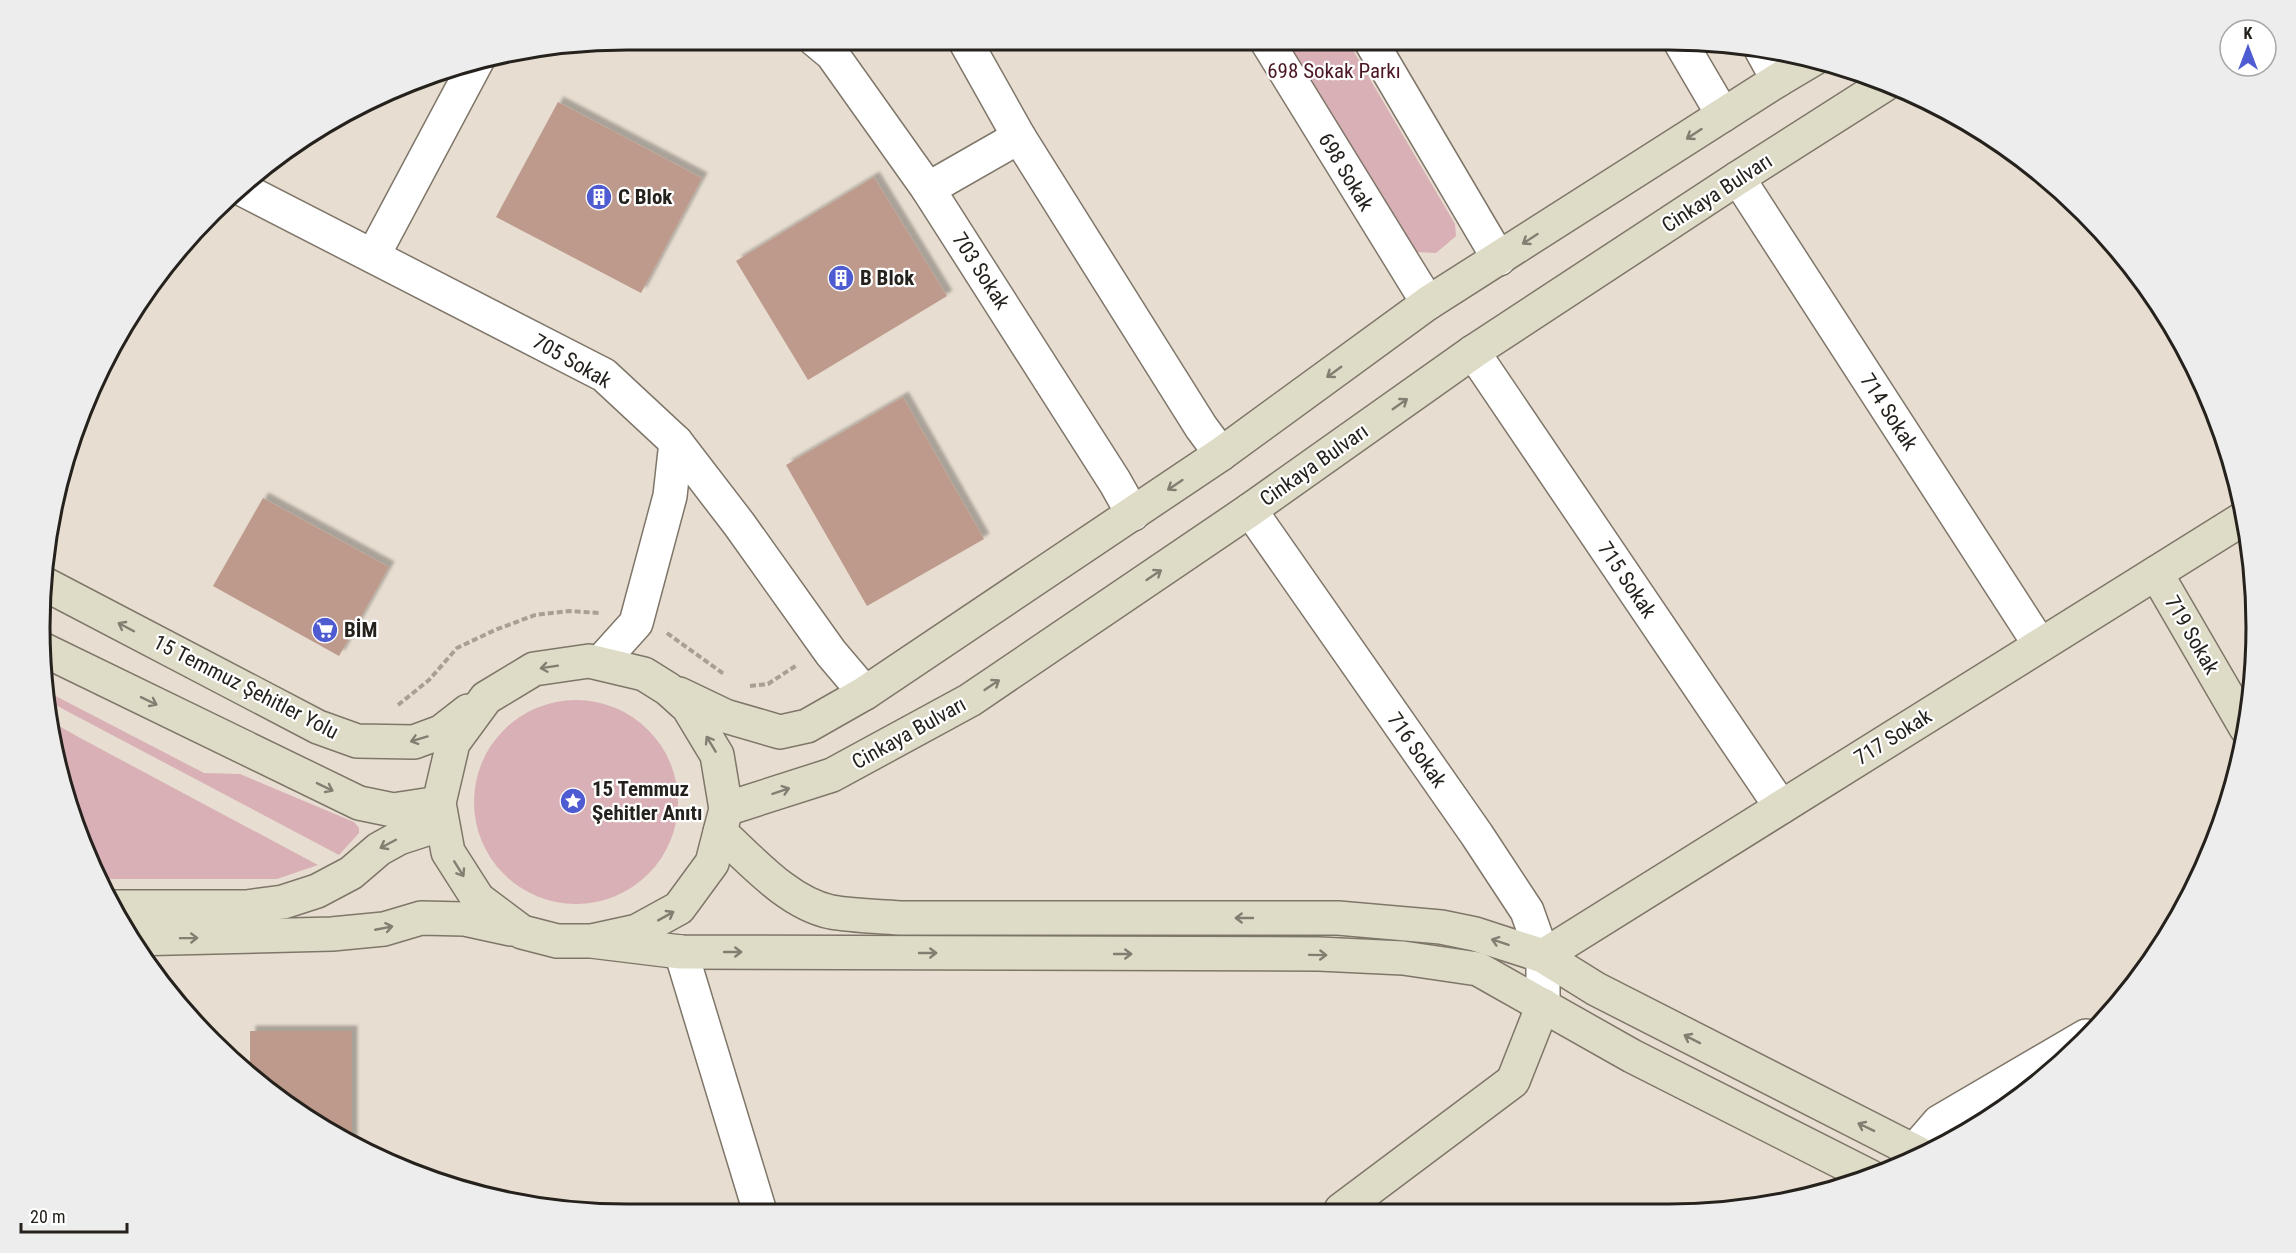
<svg xmlns="http://www.w3.org/2000/svg" width="2296" height="1253" viewBox="0 0 2296 1253" font-family="'Roboto Condensed',sans-serif">
<style>
.green{fill:#d8b0b5}
.building{fill:#bd9a8c;filter:url(#shadow)}
.lines{fill:none;stroke-linecap:round;stroke-linejoin:round}
.street-casing{stroke:#7f766a;stroke-width:36}
.secondary-casing{stroke:#7f766a;stroke-width:36}
.path{stroke:#a8a095;stroke-width:4;stroke-dasharray:6 3;stroke-linecap:butt}
.street{stroke:#fff;stroke-width:33}
.secondary{stroke:#dedcc7;stroke-width:33}
.oneway{stroke:#827e72}
.labels{text-anchor:middle;stroke-width:4.5;stroke-linejoin:round;paint-order:stroke}
.park-label{font-size:21px;fill:#4a1723;stroke:#fff}
.street-label{font-size:21px;fill:#25211c;stroke:#fff}
.poi-label{font-size:21px;font-weight:bold;fill:#25211c;stroke:#fff;text-anchor:start}
.rim{fill:none;stroke:#25211c;stroke-width:3}
</style>
<defs>
<filter id="shadow"><feDropShadow dx="5.5" dy="-5.5" stdDeviation="1.5" flood-color="#0004"/></filter>
</defs>
<rect width="100%" height="100%" fill="#e7ddd0"/>
<g class="green">
<polygon points="1310,40 1347,40 1455,224 1456,236 1436,253 1416,252 1290,51"/>
<polygon points="44,690 204,773 240,774 354,822 359,828 359,833 339,855 46,700"/>
<circle cx="576" cy="802" r="102"/>
<polygon points="50,721 82,739 318,865 277,879 99,879 84,852 59,778"/>
</g>
<g class="building">
<polygon points="558,102 702,178 641,293 496,217"/>
<polygon points="874,177 947,296 808,380 736,261"/>
<polygon points="903,397 984,539 867,606 786,465"/>
<polygon points="263,498 389,567 339,656 213,586"/>
<polygon points="250,1031 352,1031 352,1143 333,1135 269,1092 250,1075"/>
</g>
<g class="lines">
<g class="street-casing">
<g id="street">
<polyline points="814,39 832,54 928,189 1115,482 1133,514"/>
<polyline points="964,39 1019,137 1201,427 1221,454"/>
<polyline points="1266,40 1428,303"/>
<polyline points="1370,40 1499,259"/>
<polyline points="1679,40 1723,115"/>
<polyline points="1761,49 1778,80"/>
<polyline points="1738,178 2040,645"/>
<polyline points="240,188 604,375 676,442 739,524 831,653 865,693"/>
<polyline points="928,189 1019,137"/>
<polyline points="373,256 478,59"/>
<polyline points="1473,352 1781,807"/>
<polyline points="1250,510 1477,835 1527,911 1543,956 1543,1005"/>
<polyline points="600,663 636,623 670,496 676,442"/>
<polyline points="681,952 760,1212"/>
<polyline points="1907,1159 1939,1122 2086,1036"/>
</g>
</g>
<g class="secondary-casing">
<g id="secondary">
<polyline points="2156,573 2246,728"/>
<polyline points="41,582 318,727 357,741 414,742 441,732 468,711"/>
<polyline points="40,648 359,803 393,810 439,803"/>
<polyline points="679,694 725,716 780,732 807,726 865,693 1221,454 1428,303 1778,80 1815,58"/>
<polyline points="726,809 832,775 970,700 1250,510 1473,352 1738,178 1884,85"/>
<path d="M720,832c32,29 68,71 111,80 23,4 47,4 69,6h438l103,9 34,7 68,22 53,33 322,164"/>
<polyline points="113,907 246,907 283,902 317,891 351,873 379,849 399,838 442,824"/>
<polyline points="131,939 332,934 384,929 421,918 464,919 510,929"/>
<polyline points="591,941 637,931 679,908 712,863 726,809 717,755 688,707 668,689 644,674 589,661 534,669 486,698 453,743 439,803 448,852 478,899 522,932 557,941 591,941 681,952 1319,954 1403,958 1478,969 1632,1056 1871,1177"/>
<polyline points="1543,956 2244,518"/>
<polyline points="1341,1210 1513,1081 1543,1005"/>
</g>
</g>
<g class="path">
<polyline points="667,633 724,674"/>
<polyline points="750,686 768,684 797,665"/>
<polyline points="398,705 429,680 457,648 495,630 535,615 569,611 599,613"/>
</g>
<use href="#street" class="street"/>
<use href="#secondary" class="secondary"/>
</g>
<defs><path id="oneway-shaft" d="M-6 0H5M1.5-3L5.5 0L1.5 3" fill="none" stroke-width="1.6" stroke-linecap="round" stroke-linejoin="round" transform="scale(1.5)"/></defs>
<g class="oneway">
<use href="#oneway-shaft" transform="translate(1694 134) rotate(147)"/>
<use href="#oneway-shaft" transform="translate(1530 239) rotate(147)"/>
<use href="#oneway-shaft" transform="translate(1334 372) rotate(144)"/>
<use href="#oneway-shaft" transform="translate(1400 404) rotate(-35)"/>
<use href="#oneway-shaft" transform="translate(1175 485) rotate(146)"/>
<use href="#oneway-shaft" transform="translate(1154 575) rotate(-34)"/>
<use href="#oneway-shaft" transform="translate(126 627) rotate(-152)"/>
<use href="#oneway-shaft" transform="translate(549 667) rotate(171)"/>
<use href="#oneway-shaft" transform="translate(992 685) rotate(-34)"/>
<use href="#oneway-shaft" transform="translate(149 701) rotate(26)"/>
<use href="#oneway-shaft" transform="translate(419 739) rotate(163)"/>
<use href="#oneway-shaft" transform="translate(711 744) rotate(-121)"/>
<use href="#oneway-shaft" transform="translate(325 787) rotate(26)"/>
<use href="#oneway-shaft" transform="translate(781 791) rotate(-18)"/>
<use href="#oneway-shaft" transform="translate(388 844) rotate(152)"/>
<use href="#oneway-shaft" transform="translate(459 869) rotate(58)"/>
<use href="#oneway-shaft" transform="translate(666 916) rotate(-29)"/>
<use href="#oneway-shaft" transform="translate(1244 918) rotate(180)"/>
<use href="#oneway-shaft" transform="translate(384 928) rotate(-11)"/>
<use href="#oneway-shaft" transform="translate(189 938) rotate(-1)"/>
<use href="#oneway-shaft" transform="translate(1500 942) rotate(-162)"/>
<use href="#oneway-shaft" transform="translate(733 952)"/>
<use href="#oneway-shaft" transform="translate(928 953)"/>
<use href="#oneway-shaft" transform="translate(1123 954)"/>
<use href="#oneway-shaft" transform="translate(1318 955) rotate(1)"/>
<use href="#oneway-shaft" transform="translate(1692 1039) rotate(-153)"/>
<use href="#oneway-shaft" transform="translate(1866 1127) rotate(-154)"/>
</g>
<defs>
<g id="building-disc" transform="scale(1.35)"><circle r="9.5" fill="#4f5bd1" stroke="#fff"/><path d="M-4-6H4V6H1V3H-1V6H-4ZM-2.5-4.3h1.7v1.8h-1.7ZM.8-4.3h1.7v1.8H.8ZM-2.5-1h1.7V.8h-1.7ZM.8-1h1.7V.8H.8Z" fill="#fff"/></g>
<g id="supermarket-disc" transform="scale(1.35)"><circle r="9.5" fill="#4f5bd1" stroke="#fff"/><path d="M-6-5.5h2.5l.6 2H6L4.5 2H-2.5L-4.4-4H-6ZM-1.5 3.2a1.3 1.3 0 1 0 .1 0ZM3 3.2a1.3 1.3 0 1 0 .1 0Z" fill="#fff"/></g>
<g id="sight-disc" transform="scale(1.35)"><circle r="9.5" fill="#4f5bd1" stroke="#fff"/><path d="M0-6L1.8-2.2L6-1.7L2.9 1.2L3.7 5.4L0 3.3L-3.7 5.4L-2.9 1.2L-6-1.7L-1.8-2.2Z" fill="#fff"/></g>
</defs>
<g fill-rule="evenodd">
<use href="#building-disc" x="599" y="197"/>
<use href="#building-disc" x="841" y="278"/>
<use href="#supermarket-disc" x="325" y="630"/>
<use href="#sight-disc" x="573" y="801"/>
</g>
<g class="labels">
<g class="park-label">
<text x="1334" y="78">698 Sokak Parkı</text>
</g>
<g class="street-label">
<text transform="translate(1346 172) rotate(59)" y="7">698 Sokak</text>
<text transform="translate(1717 193) rotate(-33)" y="7">Cinkaya Bulvarı</text>
<text transform="translate(981 271) rotate(57)" y="7">703 Sokak</text>
<text transform="translate(572 361) rotate(30)" y="7">705 Sokak</text>
<text transform="translate(1889 412) rotate(57)" y="7">714 Sokak</text>
<text transform="translate(1314 465) rotate(-35)" y="7">Cinkaya Bulvarı</text>
<text transform="translate(1627 580) rotate(56)" y="7">715 Sokak</text>
<text transform="translate(2192 635) rotate(60)" y="7">719 Sokak</text>
<text transform="translate(246 687) rotate(27)" y="7">15 Temmuz Şehitler Yolu</text>
<text transform="translate(909 733) rotate(-29)" y="7">Cinkaya Bulvarı</text>
<text transform="translate(1893 737) rotate(-32)" y="7">717 Sokak</text>
<text transform="translate(1417 750) rotate(55)" y="7">716 Sokak</text>
</g>
<g class="poi-label">
<text x="618" y="204">C Blok</text>
<text x="860" y="285">B Blok</text>
<text x="344" y="637">BİM</text>
<text x="592" y="796">15 Temmuz<tspan x="592" dy="24">Şehitler Anıtı</tspan></text>
</g>
</g>
<path d="M0 0H2296V1253H0ZM627 50H1669A577 577 0 0 1 2246 627V627A577 577 0 0 1 1669 1204H627A577 577 0 0 1 50 627V627A577 577 0 0 1 627 50Z" fill="#eeeded" fill-rule="evenodd"/>
<path class="rim" d="M627 50H1669A577 577 0 0 1 2246 627V627A577 577 0 0 1 1669 1204H627A577 577 0 0 1 50 627V627A577 577 0 0 1 627 50Z"/>
<g transform="translate(2248 48)"><circle r="28" fill="#ffffff" stroke="#a8a6a4" stroke-width="1.5"/>
<path d="M0-4.5L10 22L0 15L-10 22Z" fill="#4f5bd1"/>
<text y="-9" font-size="16" font-weight="bold" text-anchor="middle" fill="#25211c">K</text>
</g>
<path d="M21 1223v9h106v-9" fill="none" stroke="#25211c" stroke-width="3"/>
<text x="30" y="1223" font-size="18" fill="#25211c" stroke="#ffffff" stroke-width="4.5" paint-order="stroke">20 m</text>
</svg>
